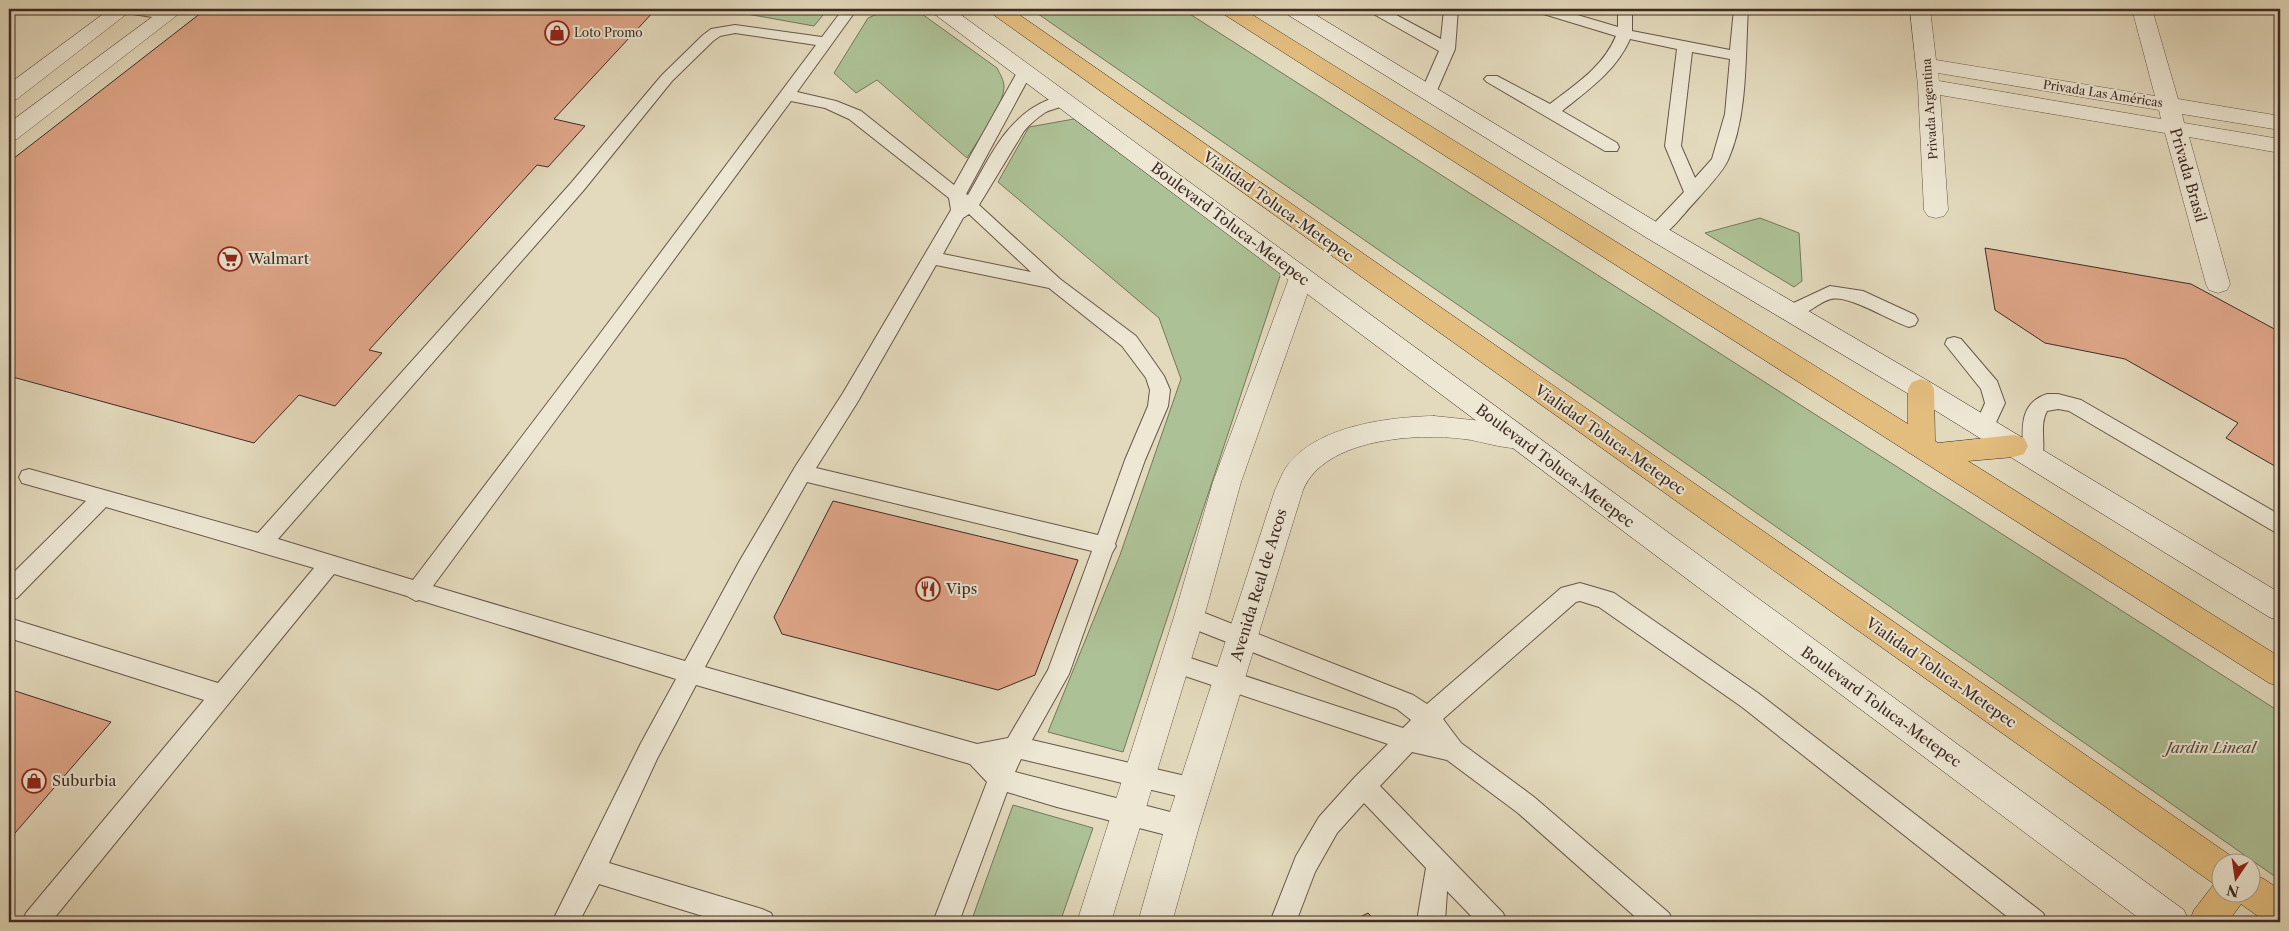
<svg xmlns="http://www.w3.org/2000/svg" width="2289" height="931" viewBox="0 0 2289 931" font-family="'Libre Caslon Text',serif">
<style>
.green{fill:#adc196;stroke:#76765d}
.building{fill:#e0a78a;stroke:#3e2b24}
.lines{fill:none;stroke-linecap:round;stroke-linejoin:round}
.service-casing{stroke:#67574a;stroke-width:2}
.minor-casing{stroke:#67574a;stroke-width:1}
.secondary-casing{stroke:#3e2b24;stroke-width:1}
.trunk-casing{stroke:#3e2b24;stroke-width:1}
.service{fill:#ede7d4;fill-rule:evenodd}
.minor{fill:#ede7d4;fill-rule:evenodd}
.secondary{fill:#ede7d4;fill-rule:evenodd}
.trunk{fill:#e2bd7e;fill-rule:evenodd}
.labels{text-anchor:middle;stroke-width:4;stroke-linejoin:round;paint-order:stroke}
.far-poi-label{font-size:12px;fill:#3e2b24;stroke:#ede7d4;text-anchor:start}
.far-street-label{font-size:12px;fill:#3e2b24;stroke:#ede7d4}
.street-label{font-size:15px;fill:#3e2b24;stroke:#ede7d4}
.poi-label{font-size:15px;fill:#3e2b24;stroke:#ede7d4;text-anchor:start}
.park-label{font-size:15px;font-style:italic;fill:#54493b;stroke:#ede7d4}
</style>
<rect width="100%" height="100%" fill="#e3dabd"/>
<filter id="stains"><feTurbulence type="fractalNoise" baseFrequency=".004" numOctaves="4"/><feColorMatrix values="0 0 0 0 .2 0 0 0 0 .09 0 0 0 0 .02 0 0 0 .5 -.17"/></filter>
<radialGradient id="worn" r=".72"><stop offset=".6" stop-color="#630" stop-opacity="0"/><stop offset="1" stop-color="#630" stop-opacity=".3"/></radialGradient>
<g class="green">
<polygon points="738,9 828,9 814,26 736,12"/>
<path d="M889,9h26l82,59c3,6 7,12 7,19 -1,20 -26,53 -37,71l-90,-78 -21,13 -22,-20 34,-55z"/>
<polygon points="1031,9 1182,9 2280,712 2280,880 1601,404"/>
<polygon points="1074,119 1281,273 1123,752 1048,732 1120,555 1181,379 1159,318 998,182 1029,127"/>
<polygon points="1760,218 1799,233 1802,281 1794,287 1705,233"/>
<polygon points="1013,805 1093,828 1060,922 971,922"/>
</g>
<g class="building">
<polygon points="206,9 656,9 554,119 585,126 548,167 537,165 369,350 382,353 335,406 299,395 254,443 9,376 9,162"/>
<polygon points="1985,248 2191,284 2280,332 2280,469 2226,438 2238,423 2125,359 2045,343 1995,310"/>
<polygon points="833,501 1078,560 1035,675 998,690 782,634 774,617"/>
<polygon points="9,689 111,722 9,840"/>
<polygon points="1368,913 1376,922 1350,922"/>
</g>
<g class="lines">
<g class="service-casing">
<g id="service">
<polygon points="119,9 154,9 171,12 173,15 166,19 126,13 121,12"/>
<path d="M843,9h14l-60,83 39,9 25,10 93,74 65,-116h10l3,3 -66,122 2,1c21,-36 38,-78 80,-95 7,-3 13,-7 22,-4l2,3c-5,8 -18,9 -26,13 -8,5 -15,11 -22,19l-45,74 81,74 76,57 28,40 6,14 -2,16 -23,54 -30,84 1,2 -4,7 -43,121 -37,66 162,38 8,3 4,8 -4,8 -8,3 -173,-41 -6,13 167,43 9,4 3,8 -3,8 -9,4 -125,-32 -50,-15 -48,130h-26l54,-140 -17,-18 -274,-79 -39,74 -48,104 153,46 9,4 4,9h-53l-123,-38 -20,38h-27l89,-179 35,-64 -257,-79 -3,1 -9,-5 -73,-22 -283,348h-29l4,-9 178,-213 -195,-62v-20l209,65 96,-115 -208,-61 -89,91 -8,2v-23l77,-76 -64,-18 -3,-6 3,-6 7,-2 229,64 313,-350 91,-108 41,-40 8,-6 24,-4 87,12zM735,33l81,12 -217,290 -186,245 -135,-41 305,-348 89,-110 41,-40 7,-5zM791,101l34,7 24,11 100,79 2,12 -108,183 -48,74 -56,95 -54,99 -252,-75zM969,214l62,58 -88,-18 20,-36zM936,265l113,23 73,58 24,32 4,12 -2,16 -23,54 -27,75 -282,-67 41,-65zM807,482l285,69 -44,119 -40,68 -31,6 -272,-77 50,-93z"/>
<polygon points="1368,9 1385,9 1441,39 1444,9 1458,9 1455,49 1435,95 1423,95 1421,92 1439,51 1370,12"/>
<path d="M1535,9h22l61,18v-18h14v22l98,19 4,-41h14c-3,47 0,107 -20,151 -5,13 -33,41 -43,53 -9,10 -21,27 -36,23l-3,-4 38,-40 -19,-46 12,-97 -47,-10c-14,32 -42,51 -68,72l55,32 2,4 -2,4h-12l-118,-69 -3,-3 3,-3h10l53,28c26,-20 53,-37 66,-68l-79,-24zM1692,52l38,7 -5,55 -13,45 -17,19 -14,-32z"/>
<path d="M1830,286l33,5 52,24 3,5 -3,5 -6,2c-20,-6 -58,-32 -78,-28 -16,4 -29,23 -46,18l-3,-5 3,-5z"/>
<polygon points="1954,337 1961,339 1997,381 2005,403 1991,433 1984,436 1977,433 1974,428 1985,403 1981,389 1945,344 1947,339"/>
<path d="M2047,394h11l23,6 199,115v18l-7,-2 -204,-120 -11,-2 -11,2c-9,16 1,36 -7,52l-7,2 -7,-2 -3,-6c0,-26 -6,-53 24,-63z"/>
<polygon points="1580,583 1614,593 1758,693 2043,913 2047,922 2014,922 1742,707 1599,607 1580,601 1576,602 1443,719 1461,743 1534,797 1669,913 1673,922 1641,922 1518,813 1447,760 1412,752 1380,786 1503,913 1507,922 1477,922 1447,891 1445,922 1419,922 1418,915 1426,868 1364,803 1337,833 1315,872 1296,922 1270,922 1296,856 1319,817 1355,777 1388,744 1167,670 1164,663 1167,656 1175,653 1403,728 1411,720 1397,709 1181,624 1178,617 1181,610 1189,608 1197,610 1413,695 1427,704 1561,588"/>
</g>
</g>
<g class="minor-casing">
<g id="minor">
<polygon points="110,9 133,9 17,99 9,101 9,84"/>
<polygon points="163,9 185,9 17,139 9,141 9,123"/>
<path d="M1910,9h20l6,51 219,36 -23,-87h20l26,90 102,17v14l-98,-16 2,9 96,16v14l-91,-16 41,147 -3,6 -9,3 -9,-3 -3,-6 -41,-151 -225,-38 8,115 -4,6 -8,2 -8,-2 -4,-6 -6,-124zM1938,73l221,37 2,9 -222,-38z"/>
<polygon points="1301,269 1310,272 1313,278 1241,482 1204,617 1111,922 1077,922 1174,617 1213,482 1289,278 1292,272"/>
<path d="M1434,416l58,6 36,9 4,8 -4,8c-18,5 -45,-6 -64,-8 -47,-6 -139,-1 -161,51l-104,337 -27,95h-34l27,-95 110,-337c4,-8 7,-17 12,-24 29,-40 101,-49 147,-50z"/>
</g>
</g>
<g class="secondary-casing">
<g id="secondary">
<polygon points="930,9 953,9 2184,910 2189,922 2144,922 933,13"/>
<polygon points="1282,9 1306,9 1663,226 1930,382 2280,593 2280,621 2269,617 1912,396 1647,238 1285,13"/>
</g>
</g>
<g class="trunk-casing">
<g id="trunk">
<polygon points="988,9 1011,9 2234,858 2236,864 2222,864 2222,894 2252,894 2252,874 2264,879 2280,890 2280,922 2266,922 2241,904 2228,922 2189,922 2194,910 2214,884 991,13"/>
<polygon points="1219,9 1243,9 1908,424 1908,389 1912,382 1921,379 1930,382 1934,389 1935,441 1938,443 2014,435 2024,438 2028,446 2024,454 2014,457 1968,461 2280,657 2280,687 2269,683 1222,13"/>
</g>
</g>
<use href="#service" class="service"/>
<use href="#minor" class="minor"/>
<use href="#secondary" class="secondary"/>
<use href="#trunk" class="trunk"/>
</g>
<defs>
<g id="shop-ring" transform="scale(1.25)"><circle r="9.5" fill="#ede7d4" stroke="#8f2418" stroke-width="1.5"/><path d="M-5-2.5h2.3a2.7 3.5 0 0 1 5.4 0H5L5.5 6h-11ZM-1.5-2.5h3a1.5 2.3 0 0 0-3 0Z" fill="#8f2418"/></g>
<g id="supermarket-ring" transform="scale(1.25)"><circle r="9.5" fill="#ede7d4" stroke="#8f2418" stroke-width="1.5"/><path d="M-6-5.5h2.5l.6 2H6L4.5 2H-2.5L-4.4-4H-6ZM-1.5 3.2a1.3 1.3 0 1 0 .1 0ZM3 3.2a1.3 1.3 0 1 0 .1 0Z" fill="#8f2418"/></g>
<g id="restaurant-ring" transform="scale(1.25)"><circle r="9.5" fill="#ede7d4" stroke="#8f2418" stroke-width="1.5"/><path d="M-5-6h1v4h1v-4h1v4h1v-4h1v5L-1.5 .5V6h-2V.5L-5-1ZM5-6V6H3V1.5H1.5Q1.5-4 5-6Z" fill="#8f2418"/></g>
</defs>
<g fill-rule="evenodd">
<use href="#shop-ring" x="557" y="33"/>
<use href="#supermarket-ring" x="230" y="259"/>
<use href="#restaurant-ring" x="928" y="589"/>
<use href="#shop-ring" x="34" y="781"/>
</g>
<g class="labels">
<g class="far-poi-label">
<text x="574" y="37">Loto Promo</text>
</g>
<g class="far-street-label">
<text transform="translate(2103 94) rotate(9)" y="4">Privada Las Américas</text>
<text transform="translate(1930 109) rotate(-94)" y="4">Privada Argentina</text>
</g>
<g class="street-label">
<text transform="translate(2188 175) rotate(74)" y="5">Privada Brasil</text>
<text transform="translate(1278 207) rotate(35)" y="5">Vialidad Toluca-Metepec</text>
<text transform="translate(1230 224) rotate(37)" y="5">Boulevard Toluca-Metepec</text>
<text transform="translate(1610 440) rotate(35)" y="5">Vialidad Toluca-Metepec</text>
<text transform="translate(1555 466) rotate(37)" y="5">Boulevard Toluca-Metepec</text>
<text transform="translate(1259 585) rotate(-73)" y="5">Avenida Real de Arcos</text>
<text transform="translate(1941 673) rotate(35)" y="5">Vialidad Toluca-Metepec</text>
<text transform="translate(1881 707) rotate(36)" y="5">Boulevard Toluca-Metepec</text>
</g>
<g class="poi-label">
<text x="248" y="264">Walmart</text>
<text x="946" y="594">Vips</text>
<text x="52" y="786">Suburbia</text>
</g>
<g class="park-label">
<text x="2211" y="753">Jardin Lineal</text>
</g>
</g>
<rect width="2289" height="931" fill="none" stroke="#e3dabd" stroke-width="30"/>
<rect x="10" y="10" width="2269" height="911" fill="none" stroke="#3e2b24" stroke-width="2.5"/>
<rect x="15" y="15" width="2259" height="901" fill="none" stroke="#3e2b24"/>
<g transform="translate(2236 878) rotate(193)"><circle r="24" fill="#ede7d4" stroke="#a79c8e"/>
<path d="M0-4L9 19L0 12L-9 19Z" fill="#8f2418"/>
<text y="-8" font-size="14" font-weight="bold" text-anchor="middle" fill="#3e2b24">N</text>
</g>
<rect width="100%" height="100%" filter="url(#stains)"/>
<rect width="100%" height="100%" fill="url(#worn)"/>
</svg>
